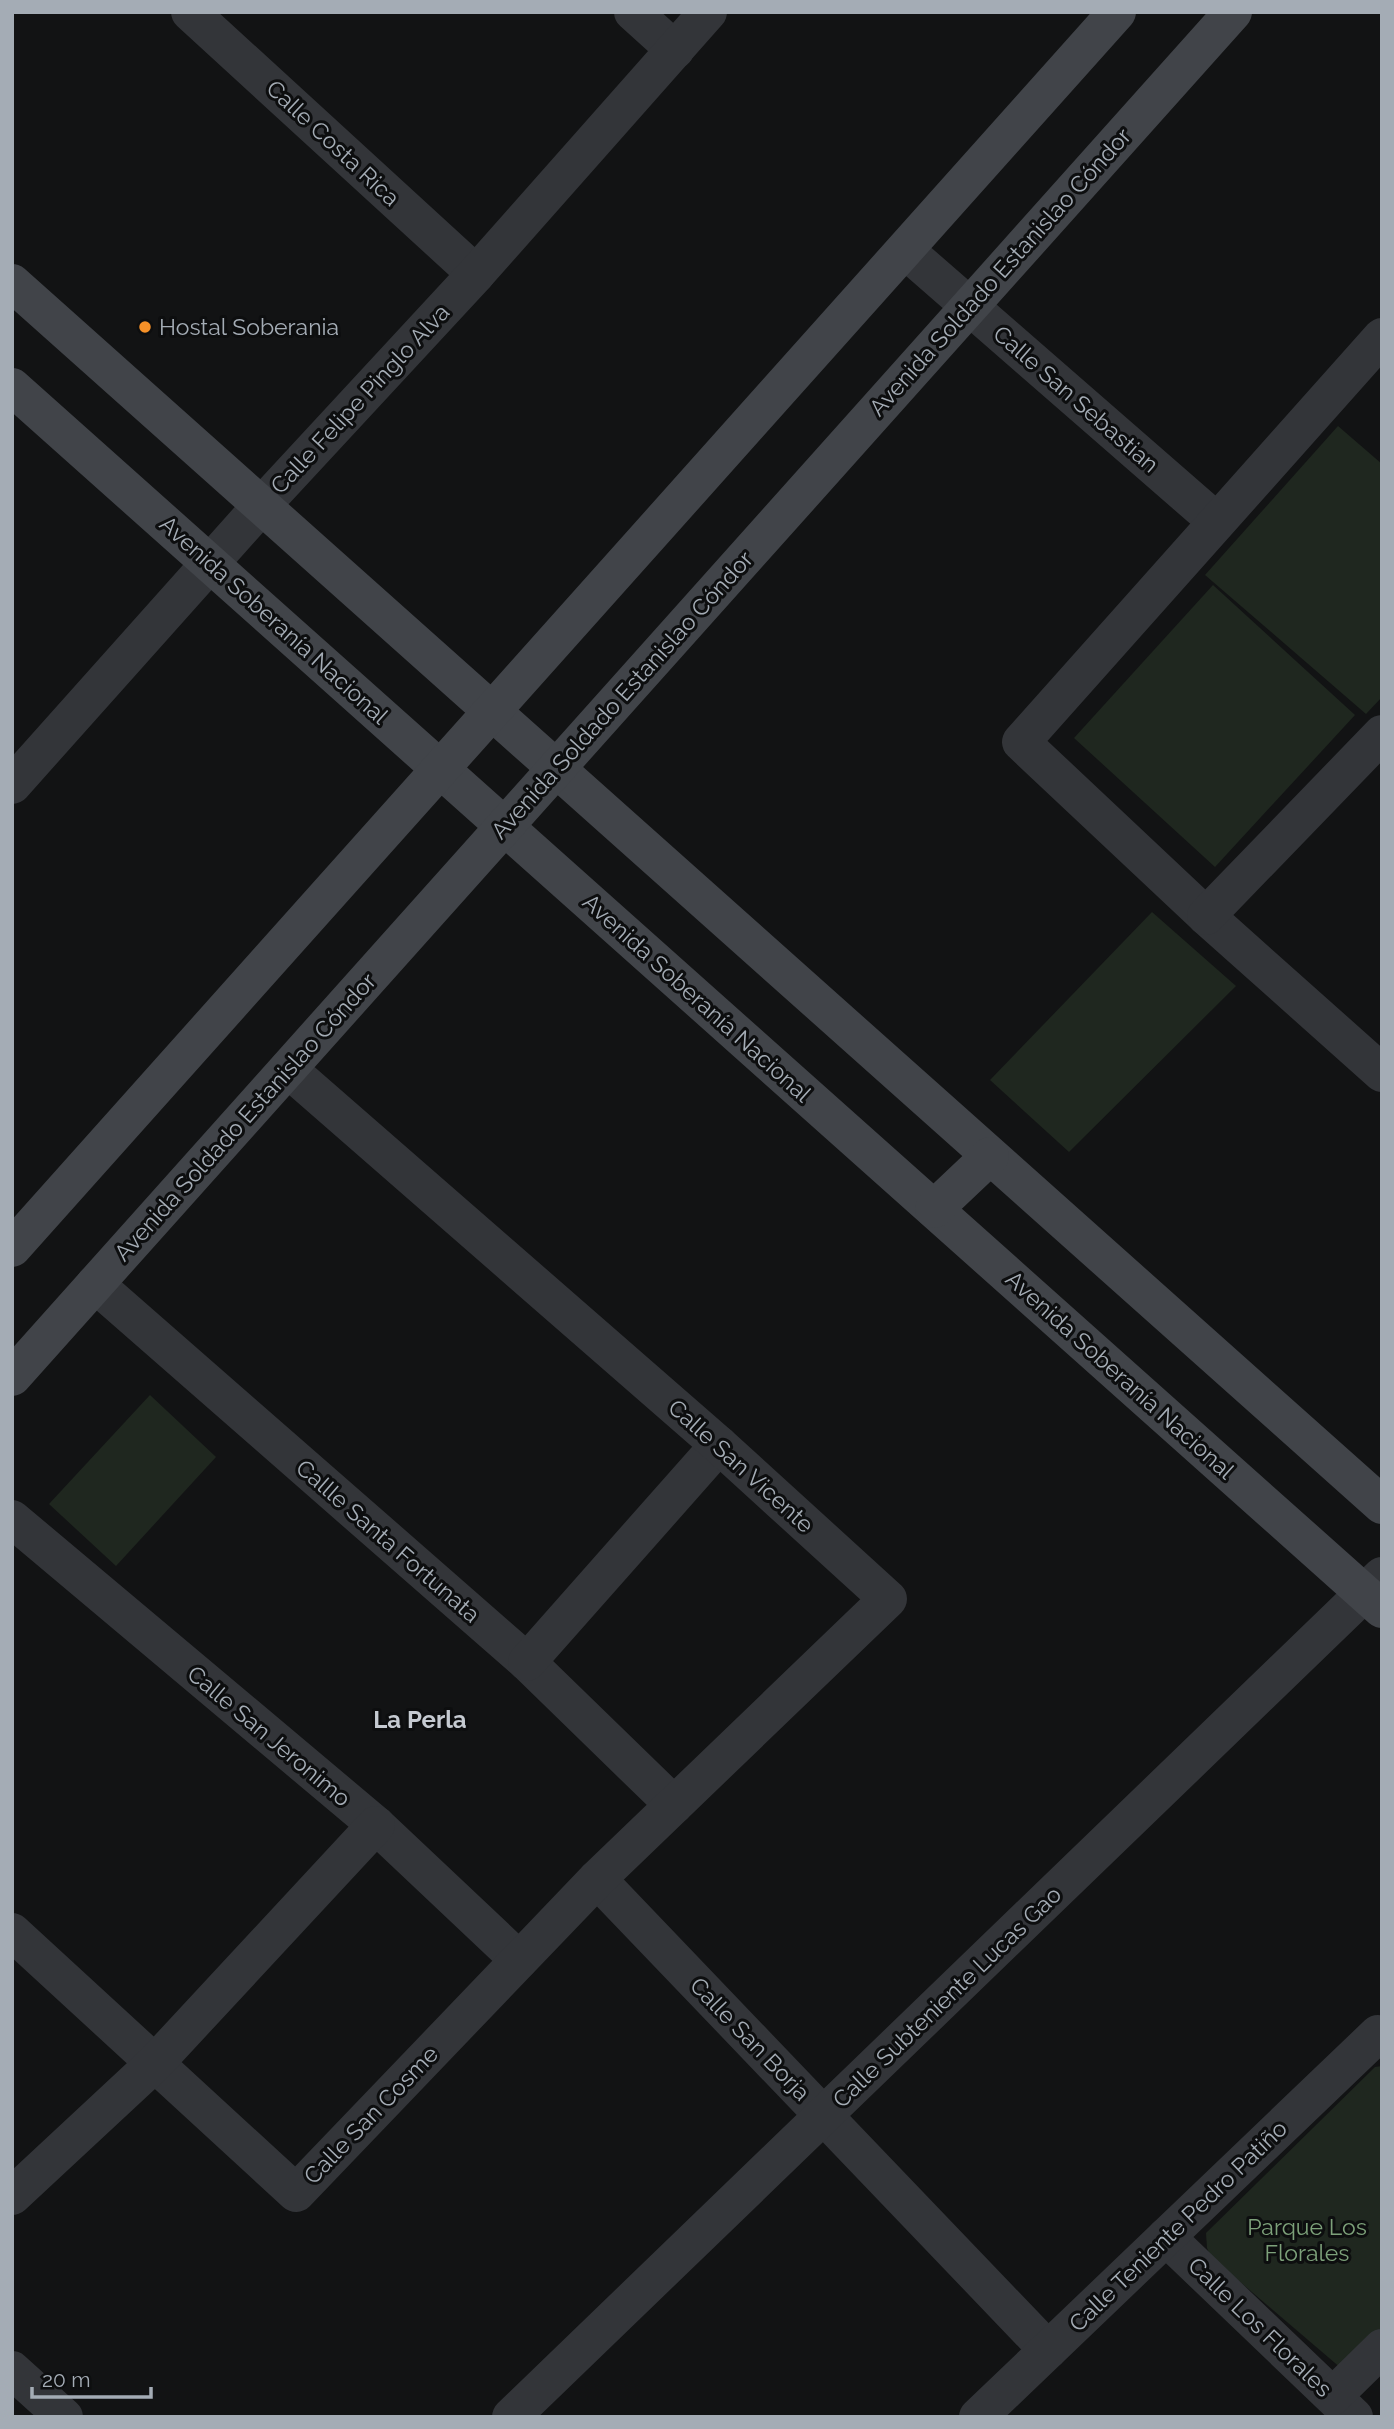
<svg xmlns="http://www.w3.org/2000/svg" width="1394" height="2429" viewBox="0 0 1394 2429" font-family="Raleway,sans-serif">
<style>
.green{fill:#1f271f}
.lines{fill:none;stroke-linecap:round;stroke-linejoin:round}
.street{stroke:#333539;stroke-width:38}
.secondary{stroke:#414449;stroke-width:38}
.poi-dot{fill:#f69128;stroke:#0d0e0f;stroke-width:2.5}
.labels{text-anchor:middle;stroke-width:6;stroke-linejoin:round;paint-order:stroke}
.street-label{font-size:23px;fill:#a4acb5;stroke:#0d0e0f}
.poi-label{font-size:23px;fill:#a4acb5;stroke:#0d0e0f;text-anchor:start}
.park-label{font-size:23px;fill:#7da17a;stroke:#0d0e0f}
.neighbourhood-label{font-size:24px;font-weight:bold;fill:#c5cad1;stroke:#0d0e0f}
</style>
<rect width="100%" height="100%" fill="#121314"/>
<g class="green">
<polygon points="1338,426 1382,464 1382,697 1366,714 1205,575"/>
<polygon points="1213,585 1355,715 1215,867 1074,738"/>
<polygon points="1152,912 1236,986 1069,1152 990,1080"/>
<polygon points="150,1395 216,1457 116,1566 49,1504"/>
<polygon points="1382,2066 1382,2331 1342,2369 1211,2257 1207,2248 1206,2233 1375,2067"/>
</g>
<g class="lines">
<g class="street">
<polyline points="190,12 476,274"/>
<polyline points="633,12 675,50"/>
<polyline points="905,250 1216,521"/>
<polyline points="1382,337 1021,742 1206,916 1382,1073"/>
<polyline points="12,785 262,505 476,274 708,12"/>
<polyline points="1206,916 1382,734"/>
<polyline points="95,1284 527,1662 674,1805"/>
<polyline points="12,1519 376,1825 519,1960"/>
<polyline points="527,1662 719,1445"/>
<polyline points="597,1879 1048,2350"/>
<polyline points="12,1932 296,2193 597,1879 888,1599 719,1445 288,1069"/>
<polyline points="12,2196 155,2063 376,1825"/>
<polyline points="1166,2237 1354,2417"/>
<polyline points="12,2370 64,2417"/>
<polyline points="1333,2396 1382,2348"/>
<polyline points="511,2417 1382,1576"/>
<polyline points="978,2417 1378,2034 1382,2038"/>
</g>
<g class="secondary">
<polyline points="12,283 1382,1505"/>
<polyline points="12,387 1382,1609"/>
<polyline points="934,1209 990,1156"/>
<polyline points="12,1248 1117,12"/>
<polyline points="12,1377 1233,12"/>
</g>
</g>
<circle class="poi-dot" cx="145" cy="327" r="7"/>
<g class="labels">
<g class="street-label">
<text transform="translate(333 143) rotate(43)" y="8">Calle Costa Rica</text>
<text transform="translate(1000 272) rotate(-48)" y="8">Avenida Soldado Estanislao Cóndor</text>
<text transform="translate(360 399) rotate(-47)" y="8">Calle Felipe Pinglo Alva</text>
<text transform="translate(1076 399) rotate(41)" y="8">Calle San Sebastian</text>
<text transform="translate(274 620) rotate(42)" y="8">Avenida Soberanía Nacional</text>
<text transform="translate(622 695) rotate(-48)" y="8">Avenida Soldado Estanislao Cóndor</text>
<text transform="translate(697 998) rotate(42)" y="8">Avenida Soberanía Nacional</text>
<text transform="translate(245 1117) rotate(-48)" y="8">Avenida Soldado Estanislao Cóndor</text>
<text transform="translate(1120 1375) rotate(42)" y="8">Avenida Soberanía Nacional</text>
<text transform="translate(741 1466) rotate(42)" y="8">Calle San Vicente</text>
<text transform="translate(388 1541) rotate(41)" y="8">Callle Santa Fortunata</text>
<text transform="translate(269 1736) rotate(40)" y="8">Calle San Jeronimo</text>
<text transform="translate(947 1997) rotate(-44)" y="8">Calle Subteniente Lucas Gao</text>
<text transform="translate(750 2039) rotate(46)" y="8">Calle San Borja</text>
<text transform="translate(371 2115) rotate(-46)" y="8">Calle San Cosme</text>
<text transform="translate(1178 2226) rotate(-44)" y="8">Calle Teniente Pedro Patiño</text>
<text transform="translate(1260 2327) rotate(44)" y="8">Calle Los Florales</text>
</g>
<g class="poi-label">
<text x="159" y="335">Hostal Soberania</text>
</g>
<g class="park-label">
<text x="1307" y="2235">Parque Los<tspan x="1307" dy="26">Florales</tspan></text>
</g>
<g class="neighbourhood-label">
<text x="420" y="1728">La Perla</text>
</g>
</g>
<rect width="1394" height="2429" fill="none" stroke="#a4acb5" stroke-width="28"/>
<path d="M32 2387v10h119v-10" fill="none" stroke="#a4acb5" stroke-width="3.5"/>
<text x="42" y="2387" font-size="21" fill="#a4acb5" stroke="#0d0e0f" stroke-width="5" paint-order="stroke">20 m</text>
</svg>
